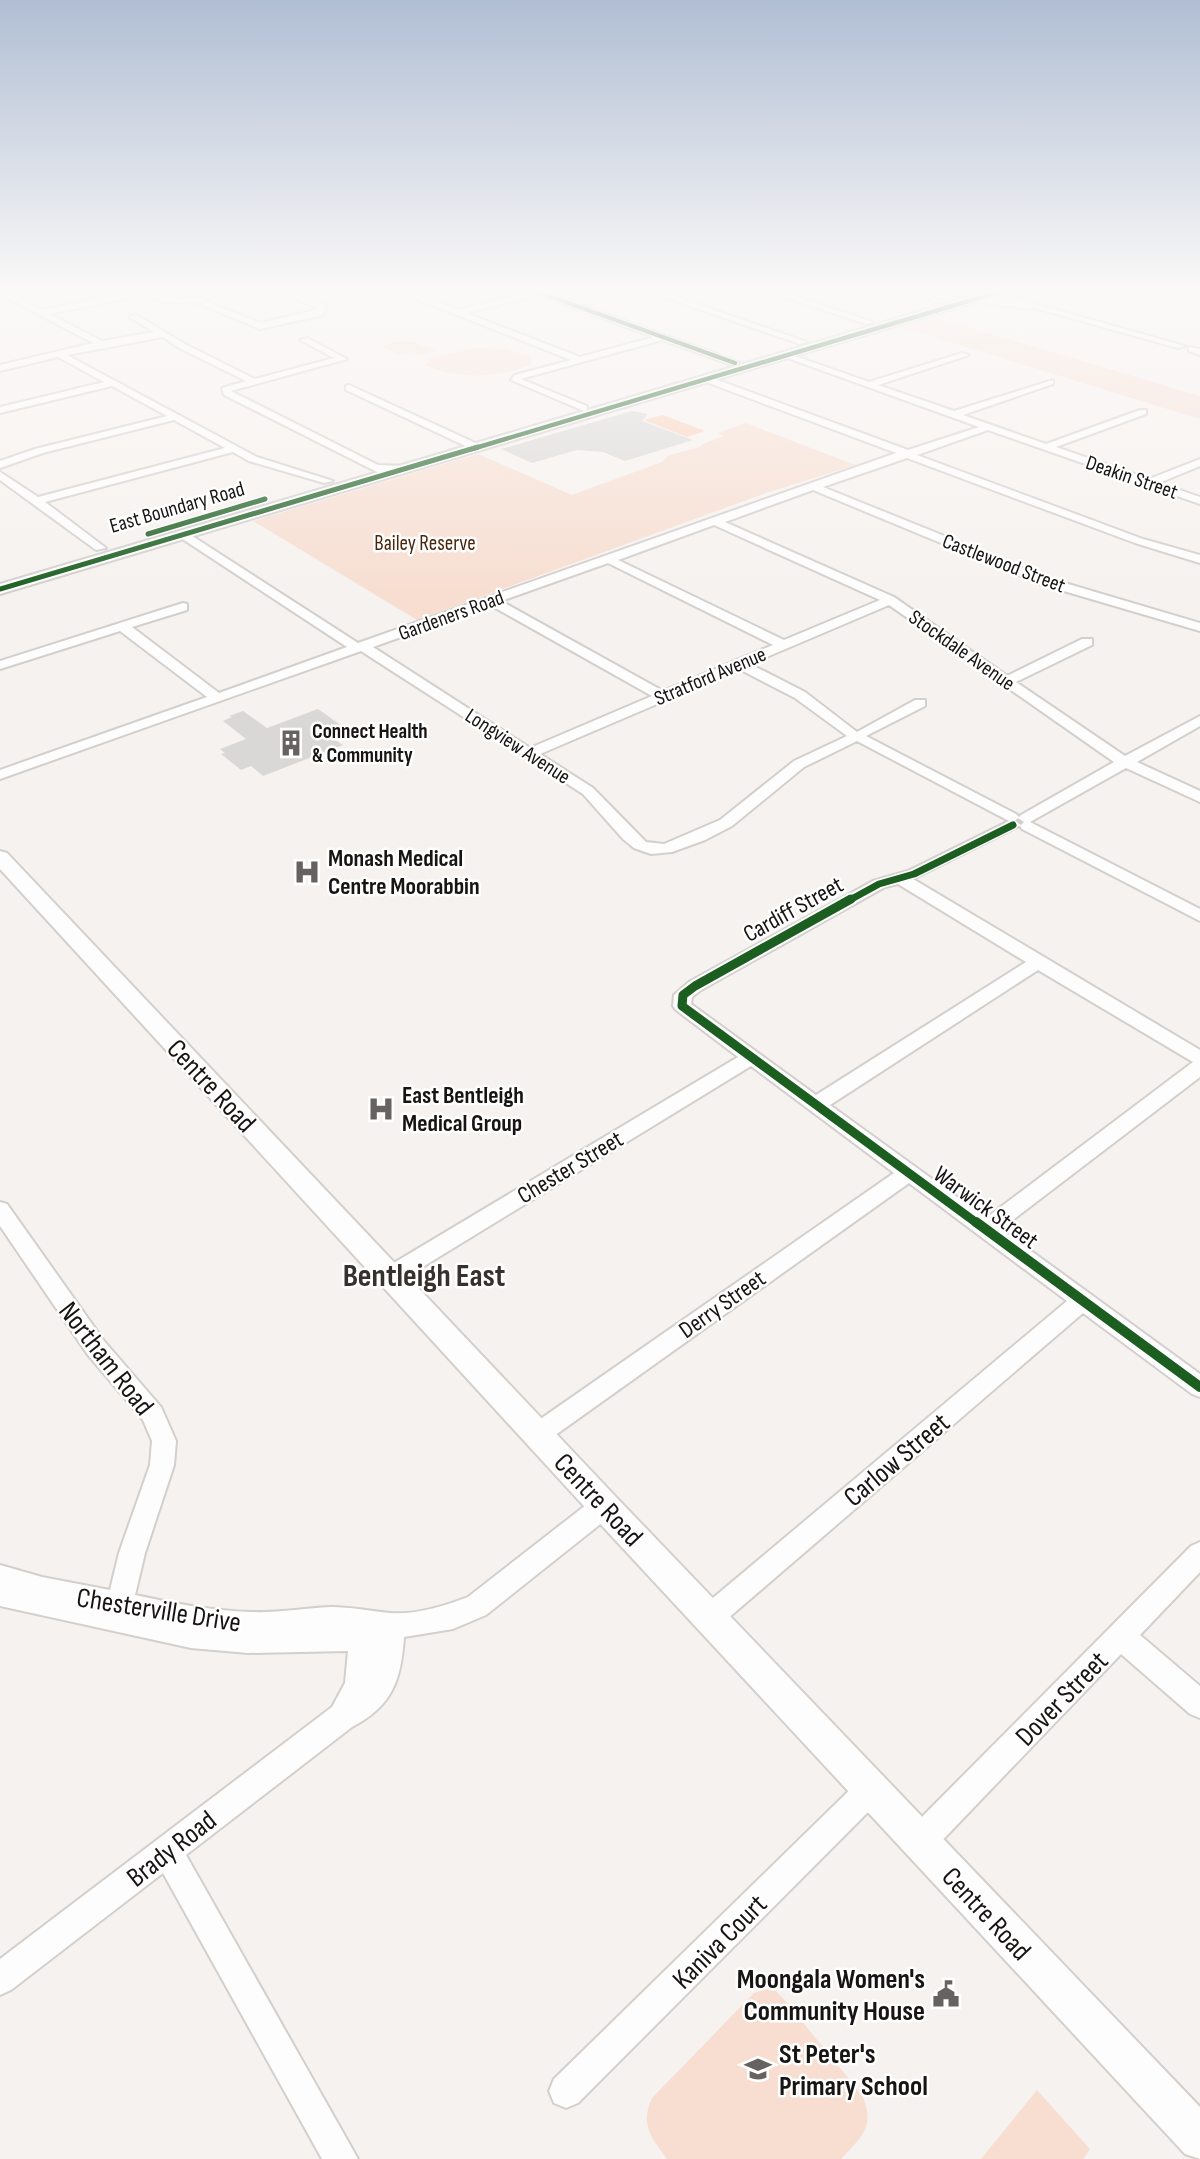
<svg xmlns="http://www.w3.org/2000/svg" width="1200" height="2159" viewBox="0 0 1200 2159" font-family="'Sofia Sans Condensed',sans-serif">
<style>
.green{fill:#f7ded1}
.water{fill:#fcceb5}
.building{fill:#dad8d7}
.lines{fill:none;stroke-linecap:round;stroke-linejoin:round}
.minor-casing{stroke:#d2cfcd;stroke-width:4}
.major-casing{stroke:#d2cfcd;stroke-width:4}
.minor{fill:#fefdfd;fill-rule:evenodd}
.major{fill:#fefdfd;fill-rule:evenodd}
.cycleway-far4-casing{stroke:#fff;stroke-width:6}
.cycleway-far3-casing{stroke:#fff;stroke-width:8}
.cycleway-far2-casing{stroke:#fff;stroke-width:10}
.cycleway-far1-casing{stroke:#fff;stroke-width:13}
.cycleway-casing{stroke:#fff;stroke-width:15}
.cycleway-far4{stroke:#1b5e20;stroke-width:4.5}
.cycleway-far3{stroke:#1b5e20;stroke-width:5}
.cycleway-far2{stroke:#1b5e20;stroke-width:7}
.cycleway-far1{stroke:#1b5e20;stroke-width:9}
.cycleway{stroke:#1b5e20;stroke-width:10}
.labels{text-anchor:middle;stroke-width:5;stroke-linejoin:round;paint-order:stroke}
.far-street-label{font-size:21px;fill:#171413;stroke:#fff}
.far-park-label{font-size:21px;fill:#4c240c;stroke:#fff}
.far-poi-label{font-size:21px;font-weight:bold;fill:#171413;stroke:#fff;text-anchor:start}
.poi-label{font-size:24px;font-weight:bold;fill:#171413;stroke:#fff;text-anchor:start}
.street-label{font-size:24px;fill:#171413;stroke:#fff}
.near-street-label{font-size:28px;fill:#171413;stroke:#fff}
.near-poi-label{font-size:28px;font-weight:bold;fill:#171413;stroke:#fff;text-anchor:end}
.district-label{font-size:32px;font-weight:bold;fill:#37312d;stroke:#fff}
</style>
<rect width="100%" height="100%" fill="#f6f2ef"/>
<g class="green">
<polygon points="978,295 766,358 764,356 896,316"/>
<polygon points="934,317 1200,396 1200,419 901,327"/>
<polygon points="405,340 437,350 418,355 411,352 399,355 380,346"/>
<path d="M478,348l28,1 25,8v8c-36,13 -71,15 -107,0l9,-8z"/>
<polygon points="746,423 855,465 766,493 417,620 253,521 478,454 572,495 662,462 667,456 700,447 702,444 724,436 717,433"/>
<path d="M766,1989l10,2 7,7 79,97c14,32 -1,42 -21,64h-174c-16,-21 -27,-35 -15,-61l102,-105z"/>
<polygon points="1037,2090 1090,2149 1083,2159 981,2159"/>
</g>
<polygon class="water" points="663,415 705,431 687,437 644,420"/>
<g class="building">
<polygon points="632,411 648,414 642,421 693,440 625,461 603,452 577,450 532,463 501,449"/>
<polygon points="318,709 345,728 330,737 343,745 263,776 251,766 241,770 221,754 225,753 220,749 246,739 223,721 232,717 229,716 243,711 267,728"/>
</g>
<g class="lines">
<g class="minor-casing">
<g id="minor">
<path d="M0,291h7l36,19 90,-19c19,0 36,10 55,7 15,-2 28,-7 44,-7l-30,9 59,23 58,-14 -39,-18h12l35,15 -4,9 -63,14 -63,-26 -32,-1 -23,-7 -92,19 52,27 52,-9 -25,-15 7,-2 49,29 70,35 79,-21 -34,-18 7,-2 40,21 -116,32 147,74 29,1 5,3 -5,3h-30l-153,-77 -2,-7 24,-7 -67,-33 -16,-11 -96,18 190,102 76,24 -9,2 -75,-22 -16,-9 -188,50 61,46 -10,2 -96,-70v-8l38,25 187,-49 -51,-28 -131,33 -43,15v-7l35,-12 132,-33 -55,-30 -112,27v-6l104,-25 -46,-25 -58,14v-6l93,-22 -93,-49z"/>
<path d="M396,291h13l49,19 73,-19h13l16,6 22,-6h15l-29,9 172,63 -8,2 -70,-25 -141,39 66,27v4l-3,1 -73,-31 4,-5 56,-15zM539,295l115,42 -74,20 -114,-44z"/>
<polygon points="646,291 659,291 807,342 800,344"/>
<polygon points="765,291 779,291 873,322 866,324"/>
<polygon points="901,291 915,291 943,301 939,303"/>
<polygon points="974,291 989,291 1185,346 1178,348"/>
<polygon points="1189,347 1200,349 1200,355 1189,351"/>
<path d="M962,353l7,2 -91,30 76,26 99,-31v4l-90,31 83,29 94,-34h6v4l-90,33 93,32 51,-20v7l-41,17 41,14v7l-212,-74 -71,25 226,84 57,16v8l-65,-20 -228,-85 -84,29 225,91 152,45v8l-160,-47 -227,-94 -88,32 169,75 113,79 75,-37h10v6l-76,37 109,74 75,-40v10l-63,36 63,29v11l-74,-34 -96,54 170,87v12l-178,-92 -2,-3 4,-4 -6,-4 3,-3 93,-53 -225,-157 -139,59 55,28 52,40 58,-32h10v6l-59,30 150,78 3,3 -4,4 6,4 -108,54 287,171v27l-199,152 199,145v23l-8,-3 -109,-81 -364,313 -9,4 -9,-4 -4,-9 4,-9 366,-307 -158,-118 -362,258 -9,3 -9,-3 -3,-7 3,-7 365,-254 -143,-107 -353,216 -8,3 -8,-3 -3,-6 3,-6 356,-213 -62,-47 -3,-4 1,-11 15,-13 184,-101 35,-10 101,-50 -152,-80 -53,26 -72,59 -27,14 -33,12 -21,2 -17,-6 -11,-9 -40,-45 -222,-143 -361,128v-9l207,-73 -87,-66 -120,38v-8l183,-58 4,1v6l-55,17 87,66 128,-46 -166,-109v-4h8l169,109 538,-190 -190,-71v-4h6l196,72 71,-23 -197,-71 7,-2 80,28zM714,525l166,75 -96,40 -166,-80zM608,563l165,82 -110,46 -162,-90zM490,605l162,91 -122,52 -157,-101zM739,669l56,29 52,38 -53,25 -74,59 -56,24 -18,-2 -53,-54 -53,-34zM898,884l128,78 -210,133 -125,-91 1,-7 9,-7 184,-103zM1038,970l155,92 -207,156 -156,-113z"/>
<polygon points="349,385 482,446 483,448 474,450 346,390 346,386"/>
<path d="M0,1202l7,2 97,137 57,66 15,34 -2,24 -29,88 -10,42c38,8 78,16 116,17 27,1 54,-4 80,-5 20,0 39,4 59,6 24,2 55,-7 78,-16l127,-99 9,-3 9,3 4,8 -4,8 -127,101 -33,14 -49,8c-3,44 -12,69 -52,90l-166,128 172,304h-36l-159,-286 -152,117 -11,5v-36l332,-252 13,-24 3,-32 -100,2 -57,-5 -191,-42v-41l42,12 68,13 9,-37 31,-88 2,-24 -9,-21 -55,-65 -88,-129z"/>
<polygon points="1200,1542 1200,1572 1140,1635 1200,1686 1200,1718 1190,1714 1121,1654 931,1852 920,1856 909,1852 905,1841 909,1830 1191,1546"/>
<polygon points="871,1774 881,1779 886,1789 881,1799 578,2103 566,2108 554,2103 549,2091 554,2079 861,1779"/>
</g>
</g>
<g class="major-casing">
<g id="major">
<polygon points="989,291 1007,291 990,298 1032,303 1037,306 1032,309 976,302 0,594 0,584"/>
<polygon points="0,851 7,853 615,1496 1200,2107 1200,2159 1185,2154 593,1516 0,869"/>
</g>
</g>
<use href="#minor" class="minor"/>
<use href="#major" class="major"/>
<g class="cycleway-far4-casing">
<g id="cycleway-far4">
<polyline points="535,291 735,363"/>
<polyline points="472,449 1002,291"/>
</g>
</g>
<g class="cycleway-far3-casing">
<g id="cycleway-far3">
<polyline points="148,534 265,499"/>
<polyline points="0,589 478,447"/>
</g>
</g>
<g class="cycleway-far2-casing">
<polyline id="cycleway-far2" points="848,901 879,884 914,874 1013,825"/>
</g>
<g class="cycleway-far1-casing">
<polyline id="cycleway-far1" points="851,899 695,986 683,995 682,1006 978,1224"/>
</g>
<g class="cycleway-casing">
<polyline id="cycleway" points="976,1222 1200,1387"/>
</g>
<use href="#cycleway-far4" class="cycleway-far4"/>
<use href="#cycleway-far3" class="cycleway-far3"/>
<use href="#cycleway-far2" class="cycleway-far2"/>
<use href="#cycleway-far1" class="cycleway-far1"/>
<use href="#cycleway" class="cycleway"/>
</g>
<linearGradient id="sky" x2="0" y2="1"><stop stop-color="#b0bed4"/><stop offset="0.49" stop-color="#fbf9f8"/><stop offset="1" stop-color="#fbf9f8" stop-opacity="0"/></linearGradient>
<rect width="1200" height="594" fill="url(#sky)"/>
<defs>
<g id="building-bare" transform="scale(2.1)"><path d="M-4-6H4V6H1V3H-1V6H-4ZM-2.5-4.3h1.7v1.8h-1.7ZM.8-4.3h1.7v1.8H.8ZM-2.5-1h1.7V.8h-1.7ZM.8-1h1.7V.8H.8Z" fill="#656260" stroke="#fff" stroke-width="2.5" paint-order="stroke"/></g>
<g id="hospital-bare" transform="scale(2.1)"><path d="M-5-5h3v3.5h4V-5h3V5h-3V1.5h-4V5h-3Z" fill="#656260" stroke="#fff" stroke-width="2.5" paint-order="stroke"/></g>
<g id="civic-bare" transform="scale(2.1)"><path d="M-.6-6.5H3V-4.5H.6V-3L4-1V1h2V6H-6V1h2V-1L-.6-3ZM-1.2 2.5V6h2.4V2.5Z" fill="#656260" stroke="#fff" stroke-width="2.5" paint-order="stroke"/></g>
<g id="school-bare" transform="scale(2.1)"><path d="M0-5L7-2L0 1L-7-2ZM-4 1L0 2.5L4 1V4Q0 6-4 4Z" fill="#656260" stroke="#fff" stroke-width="2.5" paint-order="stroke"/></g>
</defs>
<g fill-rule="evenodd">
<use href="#building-bare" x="291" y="743"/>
<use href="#hospital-bare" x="307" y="872"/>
<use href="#hospital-bare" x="381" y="1109"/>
<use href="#civic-bare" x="946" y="1994"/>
<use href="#school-bare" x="758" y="2069"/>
</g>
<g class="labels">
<g class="far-street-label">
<text transform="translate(1132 477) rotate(19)" y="7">Deakin Street</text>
<text transform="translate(177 507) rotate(-16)" y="7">East Boundary Road</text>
<text transform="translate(1004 563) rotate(21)" y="7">Castlewood Street</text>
<text transform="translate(451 615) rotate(-20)" y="7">Gardeners Road</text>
<text transform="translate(962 650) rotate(35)" y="7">Stockdale Avenue</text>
<text transform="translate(710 676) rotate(-23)" y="7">Stratford Avenue</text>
<text transform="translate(518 746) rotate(33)" y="7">Longview Avenue</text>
</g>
<g class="far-park-label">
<text x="425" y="550">Bailey Reserve</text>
</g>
<g class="far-poi-label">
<text x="312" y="738">Connect Health<tspan x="312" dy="24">&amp; Community</tspan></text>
</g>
<g class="poi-label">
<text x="328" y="866">Monash Medical<tspan x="328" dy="28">Centre Moorabbin</tspan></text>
<text x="402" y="1103">East Bentleigh<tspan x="402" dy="28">Medical Group</tspan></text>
</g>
<g class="street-label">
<text transform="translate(793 909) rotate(-29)" y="8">Cardiff Street</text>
<text transform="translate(570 1167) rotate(-31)" y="8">Chester Street</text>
<text transform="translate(986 1207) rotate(36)" y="8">Warwick Street</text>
<text transform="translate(722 1304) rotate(-35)" y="8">Derry Street</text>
</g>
<g class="near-street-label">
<text transform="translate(212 1085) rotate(47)" y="10">Centre Road</text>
<text transform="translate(107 1358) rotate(52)" y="10">Northam Road</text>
<text transform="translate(896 1459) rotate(-40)" y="10">Carlow Street</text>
<text transform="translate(599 1499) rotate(47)" y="10">Centre Road</text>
<text transform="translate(159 1609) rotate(9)" y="10">Chesterville Drive</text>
<text transform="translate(1061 1698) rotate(-46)" y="10">Dover Street</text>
<text transform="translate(171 1848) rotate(-38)" y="10">Brady Road</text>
<text transform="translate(987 1913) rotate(47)" y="10">Centre Road</text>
<text transform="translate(719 1941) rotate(-45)" y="10">Kaniva Court</text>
</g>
<g class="near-poi-label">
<text x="925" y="1988">Moongala Women's<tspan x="925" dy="32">Community House</tspan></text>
<text x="779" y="2063" text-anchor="start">St Peter's<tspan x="779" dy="32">Primary School</tspan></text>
</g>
<g class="district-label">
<text x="424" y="1286">Bentleigh East</text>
</g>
</g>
</svg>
